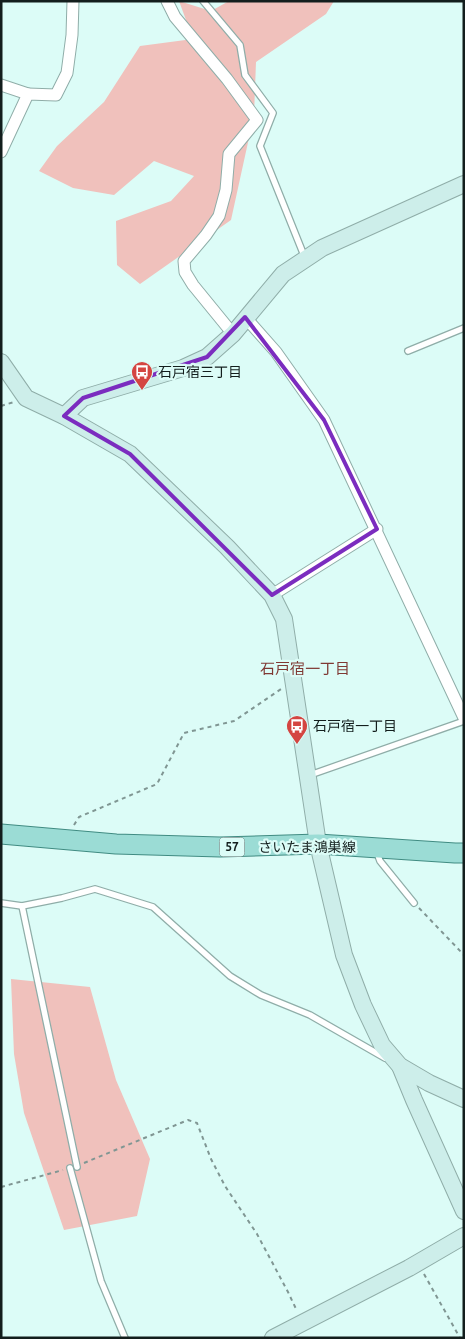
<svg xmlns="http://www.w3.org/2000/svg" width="465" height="1339" viewBox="0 0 465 1339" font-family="Ubuntu,'Noto Sans JP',sans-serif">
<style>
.green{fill:#f0c1bc}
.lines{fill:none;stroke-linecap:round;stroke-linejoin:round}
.lane-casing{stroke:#8fada8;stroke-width:8}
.street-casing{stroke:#8fada8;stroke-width:13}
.secondary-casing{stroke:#8fada8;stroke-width:18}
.primary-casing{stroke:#408b82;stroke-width:21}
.path{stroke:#809693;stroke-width:2;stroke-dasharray:4 4;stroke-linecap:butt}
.lane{stroke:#fff;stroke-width:5.5}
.street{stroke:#fff;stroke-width:11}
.secondary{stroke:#cdeeea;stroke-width:16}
.primary{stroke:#9bdcd5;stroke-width:19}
.marked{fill:none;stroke:#7b2cbf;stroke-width:4;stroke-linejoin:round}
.labels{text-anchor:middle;stroke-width:4.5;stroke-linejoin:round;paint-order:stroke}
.shield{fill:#dcfcf7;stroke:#4f615e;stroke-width:1}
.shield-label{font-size:12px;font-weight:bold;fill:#131e1d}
.poi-label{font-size:14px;fill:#131e1d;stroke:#dcfcf7;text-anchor:start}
.street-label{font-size:14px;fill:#131e1d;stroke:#dcfcf7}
.neighbourhood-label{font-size:15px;fill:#7f3833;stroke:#dcfcf7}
</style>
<rect width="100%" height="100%" fill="#dcfcf7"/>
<g class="green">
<polygon points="179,1 211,11 229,1 334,1 326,14 256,62 254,115 231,220 140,284 117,265 116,221 171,201 194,176 154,161 114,195 73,188 39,171 57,146 104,102 140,46 193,39"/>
<polygon points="11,979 90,987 116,1080 150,1159 137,1216 64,1230 24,1113 14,1054"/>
</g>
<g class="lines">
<g class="lane-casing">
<g id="lane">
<polyline points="203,1 240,45 245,75 273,113 260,146 305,258"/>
<polyline points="408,351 464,328"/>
<polyline points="310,775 464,721"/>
<polyline points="376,850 380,861 414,903"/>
<polyline points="1,903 22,906 62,898 95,889 153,907 230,976 261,995 310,1015 385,1058"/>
<polyline points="22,906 77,1167"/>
<polyline points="70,1168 101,1281 125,1338"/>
</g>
</g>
<g class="street-casing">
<g id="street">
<polyline points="167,1 175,17 227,79 257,120 229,154 226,190 219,216 206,235 184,261 185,272 193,285 233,334"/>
<polyline points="1,85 28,94"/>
<polyline points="1,152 28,94 56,95 67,73 72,35 73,1"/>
<polyline points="245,317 276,352 324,420 464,718"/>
<polyline points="272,595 377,529"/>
</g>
</g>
<g class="secondary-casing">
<g id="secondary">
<polyline points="1,362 26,398 64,416 130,454 227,547 272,595 284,619 318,844 344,955 363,1005 382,1045 400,1066 429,1083 464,1099"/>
<polyline points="64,416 83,398 183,368 207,357 233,334 283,274 322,248 464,184"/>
<polyline points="400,1066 414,1100 464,1211"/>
<polyline points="273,1338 409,1268 464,1236"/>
</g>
</g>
<g class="primary-casing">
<polyline id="primary" points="1,834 116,844 220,847 318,844 455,853 464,853"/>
</g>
<g class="path">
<polyline points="1,406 14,402"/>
<polyline points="74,825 79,817 157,784 184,733 234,721 281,689"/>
<polyline points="419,908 464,955"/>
<polyline points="84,1163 188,1120 197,1123 211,1159 225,1186 257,1234 288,1292 297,1311"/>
<polyline points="1,1187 63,1170"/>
<polyline points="424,1274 460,1338"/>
</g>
<use href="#lane" class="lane"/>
<use href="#street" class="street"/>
<use href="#secondary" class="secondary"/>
<use href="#primary" class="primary"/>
</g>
<path class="marked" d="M245,317l79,103 53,109 -105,66 -142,-141 -66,-38 19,-18 124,-41z"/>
<defs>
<g id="bus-pin" transform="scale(1.125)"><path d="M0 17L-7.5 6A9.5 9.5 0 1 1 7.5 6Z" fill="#d44541" stroke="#dcfcf7"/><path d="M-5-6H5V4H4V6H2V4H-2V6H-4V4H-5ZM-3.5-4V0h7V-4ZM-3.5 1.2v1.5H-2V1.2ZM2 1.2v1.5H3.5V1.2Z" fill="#fff"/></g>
</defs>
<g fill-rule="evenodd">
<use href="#bus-pin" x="142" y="372"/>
<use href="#bus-pin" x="297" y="726"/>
</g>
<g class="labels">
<rect class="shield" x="219.5" y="837.5" width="25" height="19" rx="4"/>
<g class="shield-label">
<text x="232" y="851">57</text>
</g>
<g class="poi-label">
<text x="158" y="377">石戸宿三丁目</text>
<text x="313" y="731">石戸宿一丁目</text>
</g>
<g class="street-label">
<text x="307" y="852">さいたま鴻巣線</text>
</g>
<g class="neighbourhood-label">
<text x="305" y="674">石戸宿一丁目</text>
</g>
</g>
<rect width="465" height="1339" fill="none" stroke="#131e1d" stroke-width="5"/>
</svg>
